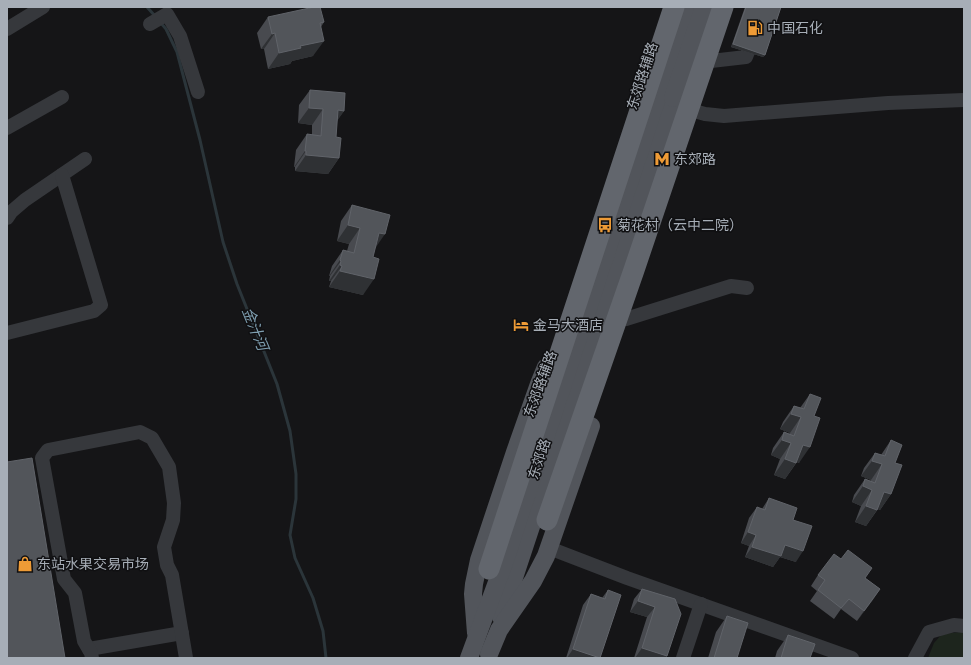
<svg xmlns="http://www.w3.org/2000/svg" width="971" height="665" viewBox="0 0 971 665" font-family="'Source Sans 3','Noto Sans SC',sans-serif">
<style>
.green{fill:#1d251d}
.lines{fill:none;stroke-linecap:round;stroke-linejoin:round}
.stream{stroke:#2b353a;stroke-width:3}
.minor{stroke:#36383c;stroke-width:14}
.major{stroke:#52555b;stroke-width:18}
.highway{stroke:#62666d;stroke-width:21}
.major-bridge{stroke:#52555b;stroke-width:18}
.highway-bridge{stroke:#62666d;stroke-width:21}
.wall{fill:#484a4f}
.shaded-wall{fill:#2f3134}
.building{fill:#52555a;stroke:#606369}
.labels{text-anchor:middle;stroke-width:3;stroke-linejoin:round;paint-order:stroke}
.poi-label{font-size:14px;fill:#a7aeb7;stroke:#101012;text-anchor:start}
.street-label{font-size:14px;fill:#a7aeb7;stroke:#101012}
.water-label{font-size:15px;font-style:italic;fill:#7f9fb1;stroke:#101012}
</style>
<rect width="100%" height="100%" fill="#151517"/>
<polygon class="green" points="962,632 964,634 964,658 928,658 934,643 942,634"/>
<g class="lines">
<g class="stream">
<polyline points="147,7 155,16"/>
<polyline points="160,22 166,29 177,52 200,140 223,242 237,284 277,384 290,431 296,474 296,499 290,535 295,558 313,598 323,631 326,658"/>
</g>
<g class="minor">
<polyline points="150,24 167,14 180,36 198,92"/>
<polyline points="7,29 43,7"/>
<polyline points="711,61 746,57 748,52"/>
<polyline points="694,111 705,114 724,116 888,103 964,100"/>
<polyline points="7,128 62,97"/>
<polyline points="7,218 11,212 25,200 85,159"/>
<polyline points="626,319 731,286 747,288"/>
<polyline points="7,333 94,311 101,305 62,175"/>
<polyline points="549,548 627,578 852,658"/>
<polyline points="89,649 182,633"/>
<polyline points="92,658 91,653 84,641 75,593 64,579 42,458 48,450 140,432 152,438 169,467 174,503 173,520 164,547 167,565 172,575 186,658"/>
<polyline points="683,658 701,604"/>
<polyline points="915,658 929,632 954,625 964,626"/>
</g>
<g class="major">
<polyline points="501,617 673,98 684,87"/>
<polyline points="476,633 473,594 474,584 479,560 515,452 539,384 546,367"/>
<polyline points="489,654 499,630 533,581 546,556 591,426"/>
<polyline points="469,658 504,563 687,7"/>
</g>
<polyline class="highway" points="489,569 674,7"/>
<polyline class="major-bridge" points="673,98 704,7"/>
<polyline class="highway-bridge" points="547,520 634,270 723,7"/>
</g>
<g class="wall">
<polygon points="745,7 781,7 765,55 763,57 731,47"/>
<polygon points="268,17 324,22 321,27 313,56 292,61 290,64 268,69 264,49 261,49 257,33"/>
<polygon points="310,90 344,111 337,120 336,137 339,158 328,174 295,171 295,167 294,167 296,150 307,134 312,135 312,125 298,123 299,105"/>
<polygon points="352,205 375,248 363,295 329,287 331,281 329,281 330,276 329,276 332,266 343,250 347,251 349,244 337,241 341,221"/>
<polygon points="810,394 814,416 799,463 797,462 785,479 774,475 780,459 771,455 773,448 784,432 789,434 790,433 780,429 783,422 794,406 800,408"/>
<polygon points="891,440 895,463 891,494 880,510 878,509 866,526 855,522 861,506 852,502 854,495 865,479 870,481 871,480 861,476 864,468 875,453 881,455"/>
<polygon points="769,498 793,520 796,562 780,557 773,567 745,557 749,546 741,543 749,518 757,507 762,509"/>
<polygon points="818,575 865,578 880,589 857,621 841,609 834,619 810,601 817,591 811,586"/>
<polygon points="642,589 675,599 667,656 666,658 634,658 647,617 630,612 634,599"/>
<polygon points="608,590 600,658 566,658 583,605 591,594 602,598"/>
<polygon points="727,616 737,658 708,658 716,632"/>
<polygon points="788,635 810,658 775,658 777,651"/>
</g>
<g class="shaded-wall">
<polygon points="275,33 264,49 261,49 272,34"/>
<polygon points="324,41 313,56 292,61 290,64 268,69 279,53 300,46"/>
<polygon points="733,44 765,55 763,57 731,47"/>
<polygon points="309,108 323,109 312,125 298,123"/>
<polygon points="338,110 344,111 333,127"/>
<polygon points="305,151 306,151 295,167 294,167"/>
<polygon points="306,155 339,158 328,174 295,171"/>
<polygon points="348,225 360,228 349,244 337,241"/>
<polygon points="379,233 385,234 374,250"/>
<polygon points="340,260 341,261 330,276 329,276"/>
<polygon points="340,265 342,266 331,281 329,281"/>
<polygon points="340,271 374,279 363,295 329,287"/>
<polygon points="791,414 801,417 790,433 780,429"/>
<polygon points="782,440 791,443 780,459 771,455"/>
<polygon points="803,445 810,447 799,463 792,460"/>
<polygon points="785,459 796,463 785,479 774,475"/>
<polygon points="872,461 882,464 871,480 861,476"/>
<polygon points="863,486 872,490 861,506 852,502"/>
<polygon points="884,492 891,494 880,510 873,507"/>
<polygon points="866,506 877,510 866,526 855,522"/>
<polygon points="748,532 756,535 749,546 741,543"/>
<polygon points="785,545 803,551 796,562 780,557 773,567 745,557 752,547"/>
<polygon points="880,589 873,600 857,621 864,611"/>
<polygon points="638,601 655,607 647,617 630,612"/>
<polygon points="642,648 667,656 666,658 635,658"/>
<polygon points="573,649 600,658 567,658"/>
</g>
<g class="building">
<polygon points="314,7 320,7 324,22 320,23 324,41 300,46 301,48 279,53 275,33 272,34 268,17"/>
<polygon points="746,7 781,7 765,55 733,44"/>
<polygon points="310,90 345,93 344,111 338,110 336,137 341,138 339,158 306,155 306,151 305,151 307,134 321,136 323,109 309,108"/>
<polygon points="352,205 390,215 385,234 379,233 373,257 379,259 374,279 340,271 342,266 340,265 341,261 340,260 343,250 354,253 360,228 348,225"/>
<polygon points="810,394 821,398 814,416 820,418 810,447 803,445 796,463 785,459 791,443 782,440 784,432 794,436 801,417 791,414 794,406 804,409"/>
<polygon points="891,440 902,445 895,463 902,465 891,494 884,492 877,510 866,506 872,490 863,486 865,479 875,483 882,464 872,461 875,453 885,456"/>
<polygon points="32,458 65,658 7,658 7,462"/>
<polygon points="769,498 797,508 793,520 812,526 803,551 785,545 781,556 752,547 756,535 748,532 757,507 765,510"/>
<polygon points="848,550 872,568 865,578 880,589 864,611 849,599 841,608 818,590 825,580 818,575 834,554 841,559"/>
<polygon points="642,589 675,599 681,614 667,656 642,648 655,607 638,601"/>
<polygon points="608,590 621,595 600,658 573,649 591,594 605,599"/>
<polygon points="727,616 748,623 737,658 714,658"/>
<polygon points="788,635 815,644 810,658 781,658"/>
</g>
<defs>
<g id="fuel-bare" transform="scale(1.2)"><path d="M-5.5-6h7V0h2V4h1.3V-2.5L3-4.5l.8-.8L6-3V5H2.5V1h-1V6h-7ZM-4.2-4.7v3.2H.2V-4.7Z" fill="#ee9b36" stroke="#101012" stroke-width="2.5" paint-order="stroke"/></g>
<g id="metro-bare" transform="scale(1.2)"><path d="M-5.5 5V-5H-3L0 0L3-5H5.5V5H3V-.5L0 4L-3-.5V5Z" fill="#ee9b36" stroke="#101012" stroke-width="2.5" paint-order="stroke"/></g>
<g id="bus-bare" transform="scale(1.2)"><path d="M-5-6H5V4H4V6H2V4H-2V6H-4V4H-5ZM-3.5-4V0h7V-4ZM-3.5 1.2v1.5H-2V1.2ZM2 1.2v1.5H3.5V1.2Z" fill="#ee9b36" stroke="#101012" stroke-width="2.5" paint-order="stroke"/></g>
<g id="hotel-bare" transform="scale(1.2)"><path d="M-6-4.5h1.5V1H6V5H4.5V3h-9V5H-6ZM-4 0a1.8 1.8 0 1 1 3.6 0ZM.5 0V-2.5h3Q6-2.5 6 0Z" fill="#ee9b36" stroke="#101012" stroke-width="2.5" paint-order="stroke"/></g>
<g id="shop-bare" transform="scale(1.2)"><path d="M-5-2.5h2.3a2.7 3.5 0 0 1 5.4 0H5L5.5 6h-11ZM-1.5-2.5h3a1.5 2.3 0 0 0-3 0Z" fill="#ee9b36" stroke="#101012" stroke-width="2.5" paint-order="stroke"/></g>
</defs>
<g fill-rule="evenodd">
<use href="#fuel-bare" x="755" y="28"/>
<use href="#metro-bare" x="662" y="159"/>
<use href="#bus-bare" x="605" y="225"/>
<use href="#hotel-bare" x="521" y="325"/>
<use href="#shop-bare" x="25" y="564"/>
</g>
<g class="labels">
<g class="poi-label">
<text x="767" y="33">中国石化</text>
<text x="674" y="164">东郊路</text>
<text x="617" y="230">菊花村（云中二院）</text>
<text x="533" y="330">金马大酒店</text>
<text x="37" y="569">东站水果交易市场</text>
</g>
<g class="street-label">
<text transform="translate(642 76) rotate(-72)" y="5">东郊路辅路</text>
<text transform="translate(540 384) rotate(-70)" y="5">东郊路辅路</text>
<text transform="translate(539 459) rotate(-72)" y="5">东郊路</text>
</g>
<g class="water-label">
<text transform="translate(255 329) rotate(68)" y="5">金汁河</text>
</g>
</g>
<rect width="971" height="665" fill="none" stroke="#a7aeb7" stroke-width="16"/>
</svg>
